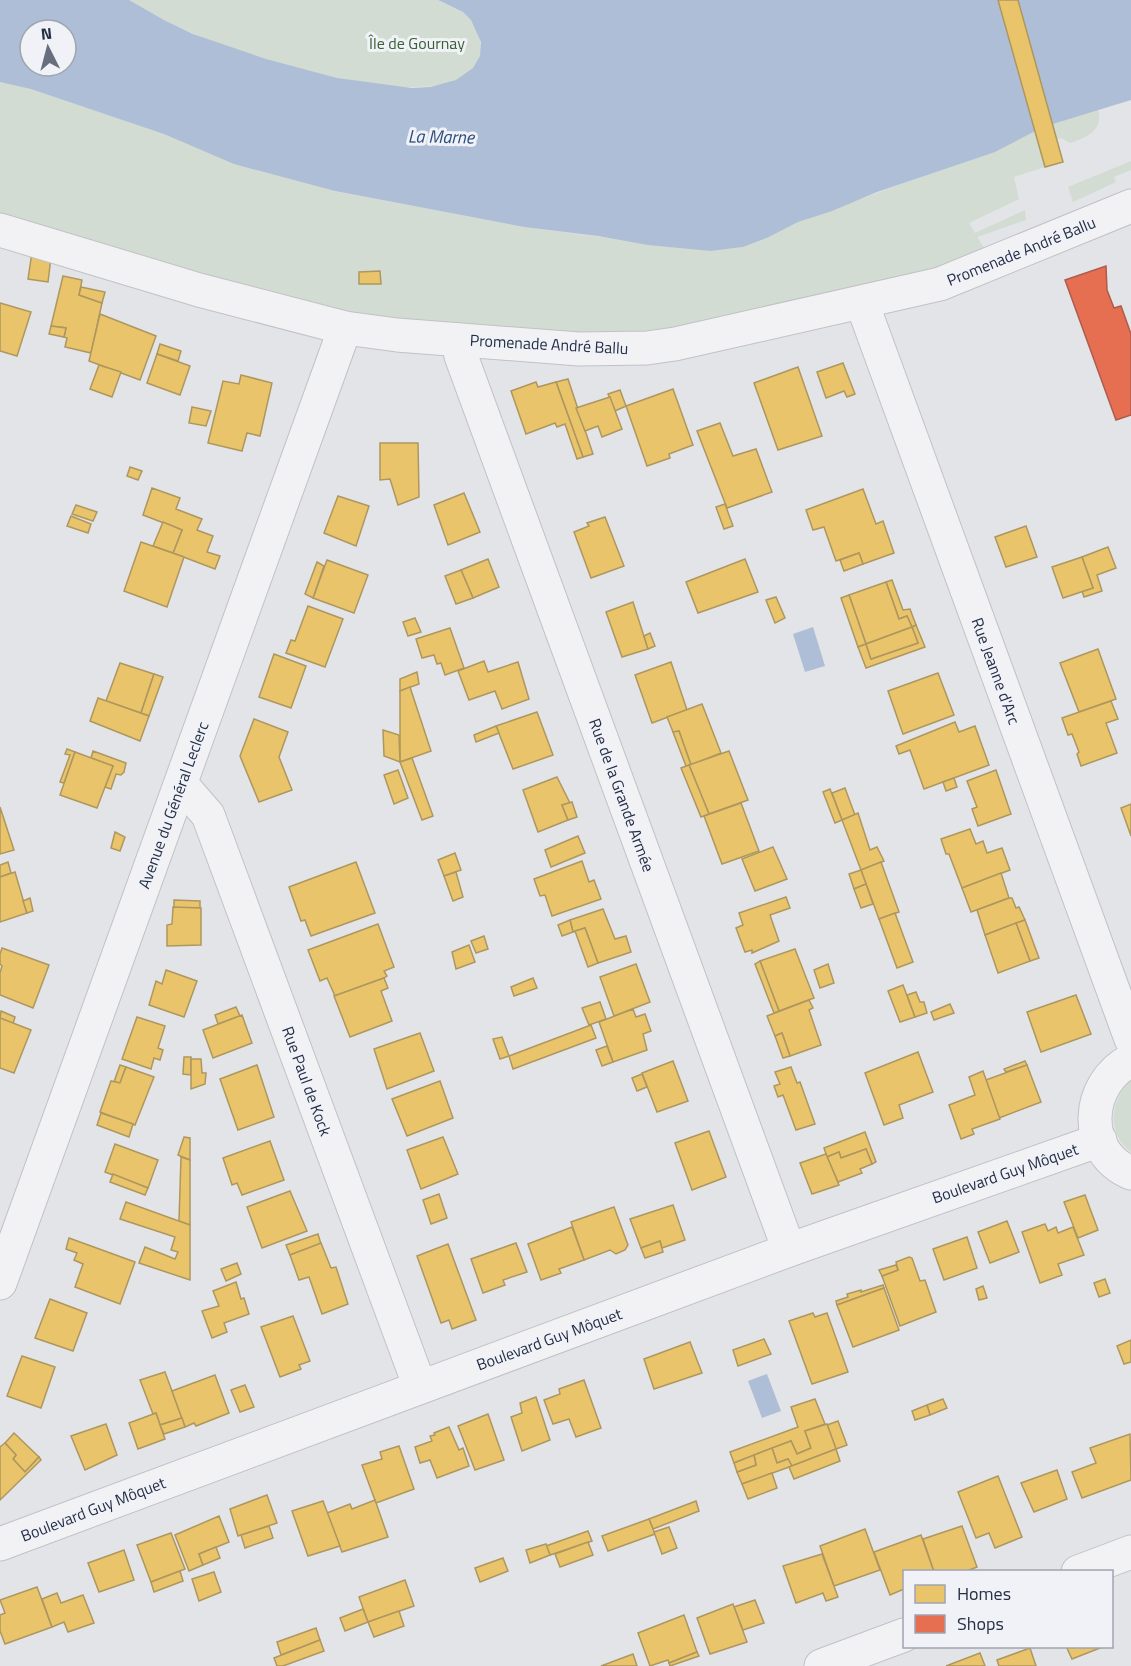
<svg xmlns="http://www.w3.org/2000/svg" width="1131" height="1666" viewBox="0 0 1131 1666" font-family="'Titillium Web',sans-serif">
<style>
.green{fill:#d2dcd2}
.water{fill:#aebed6;fill-rule:evenodd}
.homes{fill:#e9c46a;stroke:#ae975f;stroke-width:1.5}
.shops{fill:#e76f51;stroke:#ad5c4d;stroke-width:1.5}
.lines{fill:none;stroke-linecap:round;stroke-linejoin:round}
.minor-casing{stroke:#c0c2c6;stroke-width:35}
.minor{stroke:#f2f2f4;stroke-width:33}
.labels{text-anchor:middle;stroke-width:6;stroke-linejoin:round;paint-order:stroke}
.park-label{font-size:16px;fill:#386132;stroke:#f0f2f8}
.street-label{font-size:16px;fill:#262f44;stroke:#f0f2f8}
.water-label{font-size:18px;font-style:italic;fill:#2c4b7d;stroke:#f0f2f8}
</style>
<rect width="100%" height="100%" fill="#e2e4e8"/>
<g class="green">
<path d="M129,0h309c9,6 21,8 28,15 10,8 16,24 15,37 -6,51 -112,33 -144,27 -70,-15 -147,-41 -208,-79z"/>
<path d="M0,62l25,10 41,-6 264,115 4,10 190,36 187,24 32,-4 26,-10 29,-15 125,-46 170,-75c2,3 6,9 6,14 2,17 -16,24 -29,28l-9,-5 -21,8 5,21 -31,10 5,22 -50,24 6,10 50,-23 1,10 -49,17 7,11 20,4 -360,87 -302,-22 -342,-99z"/>
<polygon points="1131,161 1131,170 1114,177 1116,182 1073,202 1068,187"/>
<path d="M1131,1080v72c-25,-18 -21,-53 0,-72z"/>
</g>
<g class="water">
<path d="M0,0h129l35,20 29,14 73,25 71,19 75,10 18,-1 26,-7 17,-12 7,-12 1,-14 -10,-22 -8,-8 -25,-12h693v100l-88,27 -48,25 -118,40 -45,19 -34,11 -29,15 -26,10 -32,4 -63,-6 -50,-9 -74,-9 -189,-36 -101,-27 -70,-30 -133,-45 -31,-7zM30,30h36v36h-36z"/>
<polygon points="813,627 825,666 805,672 793,634"/>
<polygon points="767,1374 781,1411 762,1418 748,1381"/>
</g>
<g class="homes">
<polygon points="998,0 1018,0 1063,162 1045,167"/>
<polygon points="32,252 51,257 48,282 28,279"/>
<polygon points="380,271 381,284 359,284 359,272"/>
<polygon points="63,276 82,280 79,295 102,303 91,353 65,347 67,338 64,337 66,328 51,326"/>
<polygon points="81,287 105,292 102,303 79,295"/>
<polygon points="0,303 31,312 17,356 0,351"/>
<polygon points="100,314 156,336 140,380 89,361"/>
<polygon points="51,326 66,328 64,337 49,334"/>
<polygon points="160,344 181,351 178,361 157,354"/>
<polygon points="157,354 190,366 180,395 147,383"/>
<polygon points="843,363 855,394 847,397 844,391 826,398 817,372"/>
<polygon points="99,365 121,372 112,397 90,389"/>
<polygon points="798,367 822,436 778,450 754,383"/>
<polygon points="241,375 272,383 260,436 247,433 242,451 208,443 223,381 239,384"/>
<polygon points="568,379 593,454 583,457 556,382"/>
<polygon points="536,382 538,387 556,382 583,457 577,459 565,424 557,427 555,423 526,434 511,391"/>
<polygon points="673,389 693,445 669,454 670,458 647,466 626,406"/>
<polygon points="620,390 626,406 615,411 608,394"/>
<polygon points="610,397 622,429 602,437 598,426 585,431 576,408"/>
<polygon points="192,407 211,411 206,426 189,423"/>
<polygon points="720,423 733,456 756,449 772,492 727,508 697,431"/>
<polygon points="380,443 418,443 419,497 398,505 390,479 380,480"/>
<polygon points="130,467 142,471 138,480 127,476"/>
<polygon points="152,488 180,498 176,509 202,519 197,530 213,536 207,552 220,556 215,569 173,553 182,530 143,515"/>
<polygon points="863,489 876,524 883,521 894,553 863,564 859,553 836,561 824,527 813,530 806,510"/>
<polygon points="464,493 480,532 448,545 434,505"/>
<polygon points="338,496 369,506 356,546 324,533"/>
<polygon points="725,504 733,526 724,529 716,507"/>
<polygon points="76,505 97,512 93,521 72,514"/>
<polygon points="71,516 91,524 88,533 67,526"/>
<polygon points="605,517 624,566 591,578 574,532 589,526 587,523"/>
<polygon points="163,522 182,530 173,553 153,546"/>
<polygon points="1026,526 1037,557 1006,567 995,537"/>
<polygon points="141,542 184,557 167,607 124,591"/>
<polygon points="1108,547 1116,568 1097,575 1102,591 1084,597 1082,591 1093,588 1082,557"/>
<polygon points="859,553 863,564 844,571 840,560"/>
<polygon points="1082,557 1093,588 1063,598 1052,567"/>
<polygon points="488,559 499,587 473,598 461,570"/>
<polygon points="745,559 758,592 698,613 686,582"/>
<polygon points="327,560 368,575 354,613 313,598"/>
<polygon points="317,562 324,566 313,598 305,594"/>
<polygon points="461,570 473,598 456,604 445,576"/>
<polygon points="892,580 903,610 910,609 916,625 912,627 907,616 899,619 886,582"/>
<polygon points="886,582 899,619 907,616 912,627 866,644 849,595"/>
<polygon points="849,595 866,644 858,647 841,598"/>
<polygon points="776,597 785,618 775,623 766,600"/>
<polygon points="633,602 648,649 622,657 606,612"/>
<polygon points="308,606 343,619 325,667 286,653 291,640 295,641"/>
<polygon points="415,618 421,632 408,636 403,622"/>
<polygon points="916,625 925,647 866,668 858,647 866,644 871,659 918,643 912,627"/>
<polygon points="912,627 918,643 871,659 866,644"/>
<polygon points="450,628 464,668 445,675 441,663 437,664 434,655 422,658 416,639"/>
<polygon points="650,633 655,646 648,649 644,636"/>
<polygon points="1098,649 1116,699 1079,712 1060,663"/>
<polygon points="274,654 306,666 291,708 259,697"/>
<polygon points="484,661 488,672 518,662 529,699 502,709 495,691 469,700 458,671"/>
<polygon points="671,662 687,710 652,723 635,675"/>
<polygon points="120,663 154,674 141,713 106,701"/>
<polygon points="417,672 419,684 400,691 400,679"/>
<polygon points="938,673 954,715 903,734 888,691"/>
<polygon points="154,674 163,677 149,716 141,713"/>
<polygon points="410,687 431,751 400,762 400,691"/>
<polygon points="98,698 149,716 140,741 90,721"/>
<polygon points="1111,701 1118,719 1106,723 1117,753 1081,766 1077,754 1079,752 1072,734 1068,735 1062,718"/>
<polygon points="702,704 721,753 691,765 679,731 673,732 667,717"/>
<polygon points="537,712 553,755 513,769 496,726"/>
<polygon points="254,719 288,732 279,757 292,790 259,802 240,756"/>
<polygon points="955,722 959,732 975,726 989,765 924,789 910,750 899,754 896,746"/>
<polygon points="496,726 499,733 476,742 474,735"/>
<polygon points="383,730 399,735 400,762 384,756"/>
<polygon points="679,731 691,765 686,766 673,732"/>
<polygon points="67,749 75,752 64,783 60,782 70,755 65,754"/>
<polygon points="93,751 126,763 124,772 121,775 116,774 111,789 105,787 113,766 91,758"/>
<polygon points="729,751 748,800 709,814 689,765"/>
<polygon points="75,752 113,766 97,808 60,795"/>
<polygon points="412,758 433,816 422,820 400,762"/>
<polygon points="689,765 709,814 704,816 701,817 681,768"/>
<polygon points="398,770 408,798 394,804 384,775"/>
<polygon points="996,770 1011,814 978,826 972,809 977,807 967,781"/>
<polygon points="557,777 570,803 562,805 568,820 538,832 523,790"/>
<polygon points="954,778 957,787 946,791 943,782"/>
<polygon points="845,788 855,815 842,820 832,793"/>
<polygon points="830,789 842,820 835,823 823,792"/>
<polygon points="572,802 577,817 568,820 562,805"/>
<polygon points="741,803 759,851 722,864 704,816"/>
<polygon points="1131,804 1131,836 1121,808"/>
<polygon points="0,807 14,850 0,854"/>
<polygon points="858,813 870,850 877,847 884,861 861,870 842,820"/>
<polygon points="970,829 976,844 983,841 987,853 1002,848 1010,870 962,888 949,854 946,854 941,839"/>
<polygon points="115,832 125,837 120,851 111,848"/>
<polygon points="578,836 585,853 551,867 545,850"/>
<polygon points="773,847 787,879 755,891 742,859"/>
<polygon points="455,853 461,870 444,876 438,860"/>
<polygon points="582,861 589,882 594,880 601,899 552,916 545,895 540,896 534,879"/>
<polygon points="8,862 11,873 0,877 0,865"/>
<polygon points="356,862 375,913 311,936 305,920 301,921 289,887"/>
<polygon points="881,862 899,912 879,919 861,870"/>
<polygon points="861,870 866,884 854,889 849,874"/>
<polygon points="15,872 27,913 0,922 0,877"/>
<polygon points="456,872 463,897 453,901 444,876"/>
<polygon points="1001,873 1009,898 971,912 962,888"/>
<polygon points="866,884 873,904 861,908 854,889"/>
<polygon points="786,897 790,908 770,915 779,941 752,953 752,950 745,952 736,928 743,925 739,913"/>
<polygon points="30,898 33,911 27,913 23,901"/>
<polygon points="1009,898 1012,898 1016,908 1019,907 1025,920 985,935 977,910"/>
<polygon points="174,900 200,901 200,908 174,908"/>
<polygon points="173,907 201,908 201,945 167,946 167,925 172,924"/>
<polygon points="603,909 615,939 626,936 631,952 598,963 585,928 573,932 570,920"/>
<polygon points="895,913 913,962 897,968 879,919"/>
<polygon points="570,920 573,932 562,936 558,925"/>
<polygon points="1025,920 1039,958 1030,961 1016,923"/>
<polygon points="1016,923 1030,961 998,973 985,935"/>
<polygon points="378,924 394,967 384,971 387,976 384,978 335,996 327,978 320,981 308,950"/>
<polygon points="585,928 598,963 588,967 575,931"/>
<polygon points="484,936 488,949 476,953 471,941"/>
<polygon points="469,945 475,962 456,969 452,952"/>
<polygon points="2,948 49,965 33,1008 0,995 0,973 2,966 0,964 0,954"/>
<polygon points="795,949 814,998 779,1011 760,961"/>
<polygon points="760,961 779,1011 774,1013 755,964"/>
<polygon points="636,964 650,1002 614,1016 600,977"/>
<polygon points="828,964 834,983 820,988 814,970"/>
<polygon points="166,970 197,981 184,1017 149,1005 156,981 162,984"/>
<polygon points="384,978 388,988 381,991 392,1021 350,1037 334,996"/>
<polygon points="533,978 537,988 514,996 511,987"/>
<polygon points="903,985 915,1017 900,1022 888,991"/>
<polygon points="916,992 920,1002 924,1002 927,1013 915,1017 907,995"/>
<polygon points="1076,995 1091,1034 1041,1052 1027,1012"/>
<polygon points="809,1000 813,1008 809,1010 821,1045 790,1056 782,1033 775,1036 767,1016"/>
<polygon points="600,1002 606,1019 589,1025 582,1008"/>
<polygon points="950,1004 954,1013 934,1020 931,1012"/>
<polygon points="236,1007 240,1016 218,1024 215,1015"/>
<polygon points="633,1009 636,1017 645,1014 651,1031 643,1034 647,1050 613,1062 599,1022"/>
<polygon points="1,1011 15,1017 13,1024 0,1018"/>
<polygon points="242,1015 252,1043 213,1058 203,1030"/>
<polygon points="137,1017 165,1026 158,1048 163,1050 160,1060 154,1058 151,1069 122,1059"/>
<polygon points="0,1018 31,1030 14,1073 0,1068"/>
<polygon points="591,1025 596,1038 513,1069 509,1056"/>
<polygon points="420,1033 434,1071 387,1089 374,1049"/>
<polygon points="782,1033 790,1056 783,1058 775,1036"/>
<polygon points="502,1037 509,1056 500,1059 493,1039"/>
<polygon points="607,1046 613,1062 602,1066 596,1050"/>
<polygon points="918,1052 933,1092 899,1105 903,1118 884,1125 865,1073"/>
<polygon points="184,1057 191,1057 191,1075 183,1074"/>
<polygon points="191,1059 201,1059 202,1073 206,1073 205,1084 191,1089"/>
<polygon points="673,1061 688,1101 657,1112 642,1073"/>
<polygon points="1025,1061 1027,1065 1006,1072 1004,1069"/>
<polygon points="120,1065 126,1067 120,1083 114,1082"/>
<polygon points="257,1065 274,1117 238,1130 220,1079"/>
<polygon points="1027,1065 1041,1102 999,1118 986,1080"/>
<polygon points="126,1067 154,1077 135,1125 100,1112 111,1081 120,1083"/>
<polygon points="791,1067 797,1083 800,1082 815,1124 796,1130 783,1095 778,1097 774,1086 780,1084 775,1072"/>
<polygon points="983,1071 1000,1119 972,1129 974,1134 961,1139 949,1105 975,1095 969,1077"/>
<polygon points="642,1074 647,1087 637,1091 632,1078"/>
<polygon points="440,1081 453,1118 407,1136 392,1099"/>
<polygon points="101,1113 133,1124 129,1137 97,1125"/>
<polygon points="709,1131 726,1177 692,1190 675,1143"/>
<polygon points="865,1132 876,1162 872,1164 866,1149 841,1158 839,1152 827,1157 824,1148"/>
<polygon points="184,1137 190,1138 190,1160 178,1155"/>
<polygon points="443,1137 458,1174 421,1189 407,1150"/>
<polygon points="270,1141 284,1180 242,1195 237,1183 232,1185 223,1158"/>
<polygon points="115,1144 158,1160 148,1188 105,1172"/>
<polygon points="866,1149 872,1164 860,1169 862,1173 838,1182 827,1157 839,1152 841,1158"/>
<polygon points="826,1154 839,1185 812,1194 800,1163"/>
<polygon points="181,1157 190,1160 190,1225 179,1221"/>
<polygon points="113,1174 148,1188 145,1195 110,1182"/>
<polygon points="290,1191 307,1231 262,1248 247,1207"/>
<polygon points="439,1194 447,1218 431,1224 423,1200"/>
<polygon points="1085,1195 1098,1230 1078,1238 1064,1202"/>
<polygon points="126,1202 190,1225 190,1280 139,1263 145,1247 175,1259 178,1252 171,1250 175,1237 120,1219"/>
<polygon points="673,1205 685,1240 662,1248 660,1241 641,1248 630,1219"/>
<polygon points="614,1207 628,1245 625,1250 616,1254 610,1250 584,1260 571,1222"/>
<polygon points="1007,1221 1019,1252 990,1263 978,1232"/>
<polygon points="1045,1224 1048,1231 1056,1227 1058,1233 1073,1227 1084,1255 1058,1264 1062,1275 1040,1283 1022,1232"/>
<polygon points="572,1227 584,1260 559,1269 561,1273 541,1280 528,1244"/>
<polygon points="318,1234 321,1244 290,1255 286,1245"/>
<polygon points="967,1237 977,1268 944,1280 933,1249"/>
<polygon points="69,1238 135,1262 120,1304 75,1287 83,1264 74,1260 77,1253 66,1249"/>
<polygon points="660,1241 663,1252 645,1258 641,1248"/>
<polygon points="321,1243 331,1268 336,1267 348,1304 322,1314 309,1277 299,1280 290,1255"/>
<polygon points="516,1243 527,1272 503,1280 505,1285 483,1293 471,1259"/>
<polygon points="448,1244 476,1320 452,1329 449,1320 441,1323 417,1256"/>
<polygon points="909,1257 912,1258 920,1281 925,1280 936,1312 900,1326 882,1276 898,1270 896,1262"/>
<polygon points="237,1263 241,1274 226,1281 221,1269"/>
<polygon points="896,1265 898,1270 882,1276 879,1270"/>
<polygon points="1105,1279 1110,1293 1099,1297 1094,1283"/>
<polygon points="236,1282 241,1299 244,1298 249,1314 224,1323 227,1332 212,1338 202,1311 219,1306 213,1291"/>
<polygon points="883,1285 884,1288 837,1305 836,1301 848,1297 847,1294 861,1290 861,1292"/>
<polygon points="983,1286 987,1298 979,1300 976,1289"/>
<polygon points="884,1288 899,1330 853,1347 837,1305"/>
<polygon points="50,1299 87,1313 73,1351 35,1338"/>
<polygon points="813,1313 815,1317 827,1313 848,1372 812,1384 789,1321"/>
<polygon points="293,1316 310,1361 299,1365 301,1369 280,1377 261,1327"/>
<polygon points="764,1339 771,1354 738,1366 733,1350"/>
<polygon points="1131,1340 1131,1362 1124,1364 1117,1346"/>
<polygon points="690,1342 702,1373 654,1389 644,1359"/>
<polygon points="22,1356 55,1367 41,1408 7,1396"/>
<polygon points="165,1372 182,1418 160,1425 156,1413 153,1414 140,1380"/>
<polygon points="215,1375 229,1413 196,1426 194,1423 185,1427 172,1391"/>
<polygon points="584,1380 601,1428 576,1437 569,1419 553,1424 544,1400 560,1394 559,1389"/>
<polygon points="245,1385 254,1407 240,1412 231,1390"/>
<polygon points="536,1397 550,1440 522,1451 511,1417 522,1413 520,1403"/>
<polygon points="815,1399 825,1424 805,1431 811,1448 797,1454 791,1441 734,1463 730,1452 798,1427 791,1407"/>
<polygon points="943,1399 947,1408 930,1415 927,1405"/>
<polygon points="927,1405 930,1415 915,1420 912,1411"/>
<polygon points="156,1413 165,1439 138,1449 129,1423"/>
<polygon points="488,1414 504,1460 475,1470 458,1426"/>
<polygon points="182,1418 185,1427 164,1434 160,1425"/>
<polygon points="838,1421 847,1445 836,1449 827,1425"/>
<polygon points="106,1424 117,1455 85,1470 71,1436"/>
<polygon points="827,1424 836,1449 792,1466 788,1459 777,1463 772,1448 791,1441 797,1454 811,1448 805,1431"/>
<polygon points="449,1427 459,1450 463,1448 469,1466 437,1478 430,1460 420,1463 415,1447 432,1441 430,1436 435,1435 434,1433"/>
<polygon points="14,1433 39,1457 25,1472 13,1459 16,1455 5,1443"/>
<polygon points="1130,1434 1131,1480 1082,1498 1072,1472 1096,1463 1090,1448"/>
<polygon points="5,1443 16,1455 13,1459 25,1472 39,1457 41,1460 0,1500 0,1447"/>
<polygon points="399,1446 414,1489 376,1503 362,1465 382,1459 380,1452"/>
<polygon points="772,1448 777,1463 788,1459 792,1466 742,1484 737,1472 756,1465 754,1455"/>
<polygon points="836,1449 840,1461 794,1479 789,1467"/>
<polygon points="754,1455 756,1465 737,1472 734,1463"/>
<polygon points="1057,1470 1067,1499 1034,1512 1021,1483"/>
<polygon points="772,1473 777,1488 748,1499 742,1484"/>
<polygon points="998,1476 1022,1537 995,1548 989,1533 976,1538 958,1492"/>
<polygon points="267,1495 277,1523 238,1536 230,1509"/>
<polygon points="375,1500 388,1537 342,1552 327,1513 350,1504 352,1509"/>
<polygon points="323,1501 340,1546 308,1556 292,1511"/>
<polygon points="696,1501 699,1511 653,1529 649,1519"/>
<polygon points="219,1516 229,1542 199,1554 203,1565 189,1571 175,1535"/>
<polygon points="649,1519 655,1534 608,1551 602,1536"/>
<polygon points="269,1526 273,1538 245,1548 241,1535"/>
<polygon points="962,1526 977,1567 964,1572 934,1572 923,1539"/>
<polygon points="669,1527 677,1548 662,1554 654,1532"/>
<polygon points="865,1529 880,1570 834,1586 820,1546"/>
<polygon points="588,1531 592,1541 550,1555 546,1546"/>
<polygon points="171,1533 185,1569 151,1582 137,1545"/>
<polygon points="921,1535 934,1572 904,1572 904,1589 890,1595 874,1552"/>
<polygon points="588,1542 593,1555 560,1567 555,1554"/>
<polygon points="546,1544 550,1555 530,1563 526,1550"/>
<polygon points="216,1547 220,1558 203,1565 199,1554"/>
<polygon points="124,1550 134,1580 99,1592 88,1563"/>
<polygon points="822,1554 838,1597 826,1601 823,1593 796,1603 783,1566"/>
<polygon points="503,1558 508,1571 480,1582 475,1568"/>
<polygon points="180,1571 183,1581 154,1592 151,1582"/>
<polygon points="214,1572 221,1592 199,1601 192,1579"/>
<polygon points="405,1580 414,1606 368,1622 359,1597"/>
<polygon points="37,1587 52,1627 5,1644 0,1631 0,1615 5,1613 0,1600"/>
<polygon points="57,1593 61,1603 83,1595 94,1623 68,1632 64,1622 52,1627 42,1599"/>
<polygon points="755,1600 764,1623 743,1630 734,1607"/>
<polygon points="733,1604 747,1642 710,1654 697,1618"/>
<polygon points="363,1609 368,1622 345,1631 340,1618"/>
<polygon points="399,1611 404,1626 374,1637 368,1622"/>
<polygon points="684,1615 697,1652 669,1663 668,1660 650,1666 638,1633"/>
<polygon points="316,1628 320,1640 281,1655 277,1642"/>
<polygon points="320,1640 324,1651 283,1666 277,1666 274,1658"/>
<polygon points="1066,1646 1105,1646 1072,1659"/>
<polygon points="1030,1648 1036,1666 999,1666 997,1660"/>
<polygon points="697,1652 699,1656 670,1666 669,1663"/>
<polygon points="980,1653 985,1666 946,1666"/>
<polygon points="633,1654 637,1666 601,1666"/>
</g>
<polygon class="shops" points="1106,266 1107,290 1114,308 1121,306 1131,334 1131,415 1116,420 1065,280"/>
<g class="lines">
<g class="minor-casing">
<g id="minor">
<polyline points="0,230 199,290 345,328 397,335 579,349 647,348 675,344 940,284 1131,206"/>
<polyline points="862,303 1131,1039"/>
<polyline points="458,340 461,356 789,1250"/>
<polyline points="181,784 208,815 420,1387"/>
<path d="M1131,1060c-46,24 -50,92 0,113"/>
<polyline points="0,1283 345,328"/>
<polyline points="0,1544 789,1250 1100,1140"/>
<polyline points="1078,1572 1131,1552"/>
<polyline points="821,1666 904,1635"/>
</g>
</g>
<use href="#minor" class="minor"/>
</g>
<g class="labels">
<g class="park-label">
<text x="417" y="49">Île de Gournay</text>
</g>
<g class="street-label">
<text transform="translate(1021 251) rotate(-22)" y="6">Promenade André Ballu</text>
<text transform="translate(549 344) rotate(3)" y="6">Promenade André Ballu</text>
<text transform="translate(996 671) rotate(70)" y="6">Rue Jeanne d'Arc</text>
<text transform="translate(622 795) rotate(70)" y="6">Rue de la Grande Armée</text>
<text transform="translate(173 805) rotate(-70)" y="6">Avenue du Général Leclerc</text>
<text transform="translate(307 1081) rotate(70)" y="6">Rue Paul de Kock</text>
<text transform="translate(1005 1173) rotate(-19)" y="6">Boulevard Guy Môquet</text>
<text transform="translate(549 1339) rotate(-20)" y="6">Boulevard Guy Môquet</text>
<text transform="translate(93 1509) rotate(-21)" y="6">Boulevard Guy Môquet</text>
</g>
<g class="water-label">
<text transform="translate(441 137) rotate(1)" y="6">La Marne</text>
</g>
</g>
<rect x="903" y="1570" width="210" height="78" fill="#f0f2f8" stroke="#9fa4b0" stroke-width="1.5"/>
<rect x="915" y="1585" width="30" height="18" fill="#e9c46a" stroke="#9fa4b0" stroke-width="1.5"/>
<text x="957" y="1600" font-size="18" fill="#262f44">Homes</text>
<rect x="915" y="1615" width="30" height="18" fill="#e76f51" stroke="#9fa4b0" stroke-width="1.5"/>
<text x="957" y="1630" font-size="18" fill="#262f44">Shops</text>
<g transform="translate(48 48) rotate(354)"><circle r="28" fill="#f0f2f8" stroke="#9fa4b0" stroke-width="1.5"/>
<path d="M0-4.5L10 22L0 15L-10 22Z" fill="#686e7d"/>
<text y="-9" font-size="16" font-weight="bold" text-anchor="middle" fill="#262f44">N</text>
</g>
</svg>
